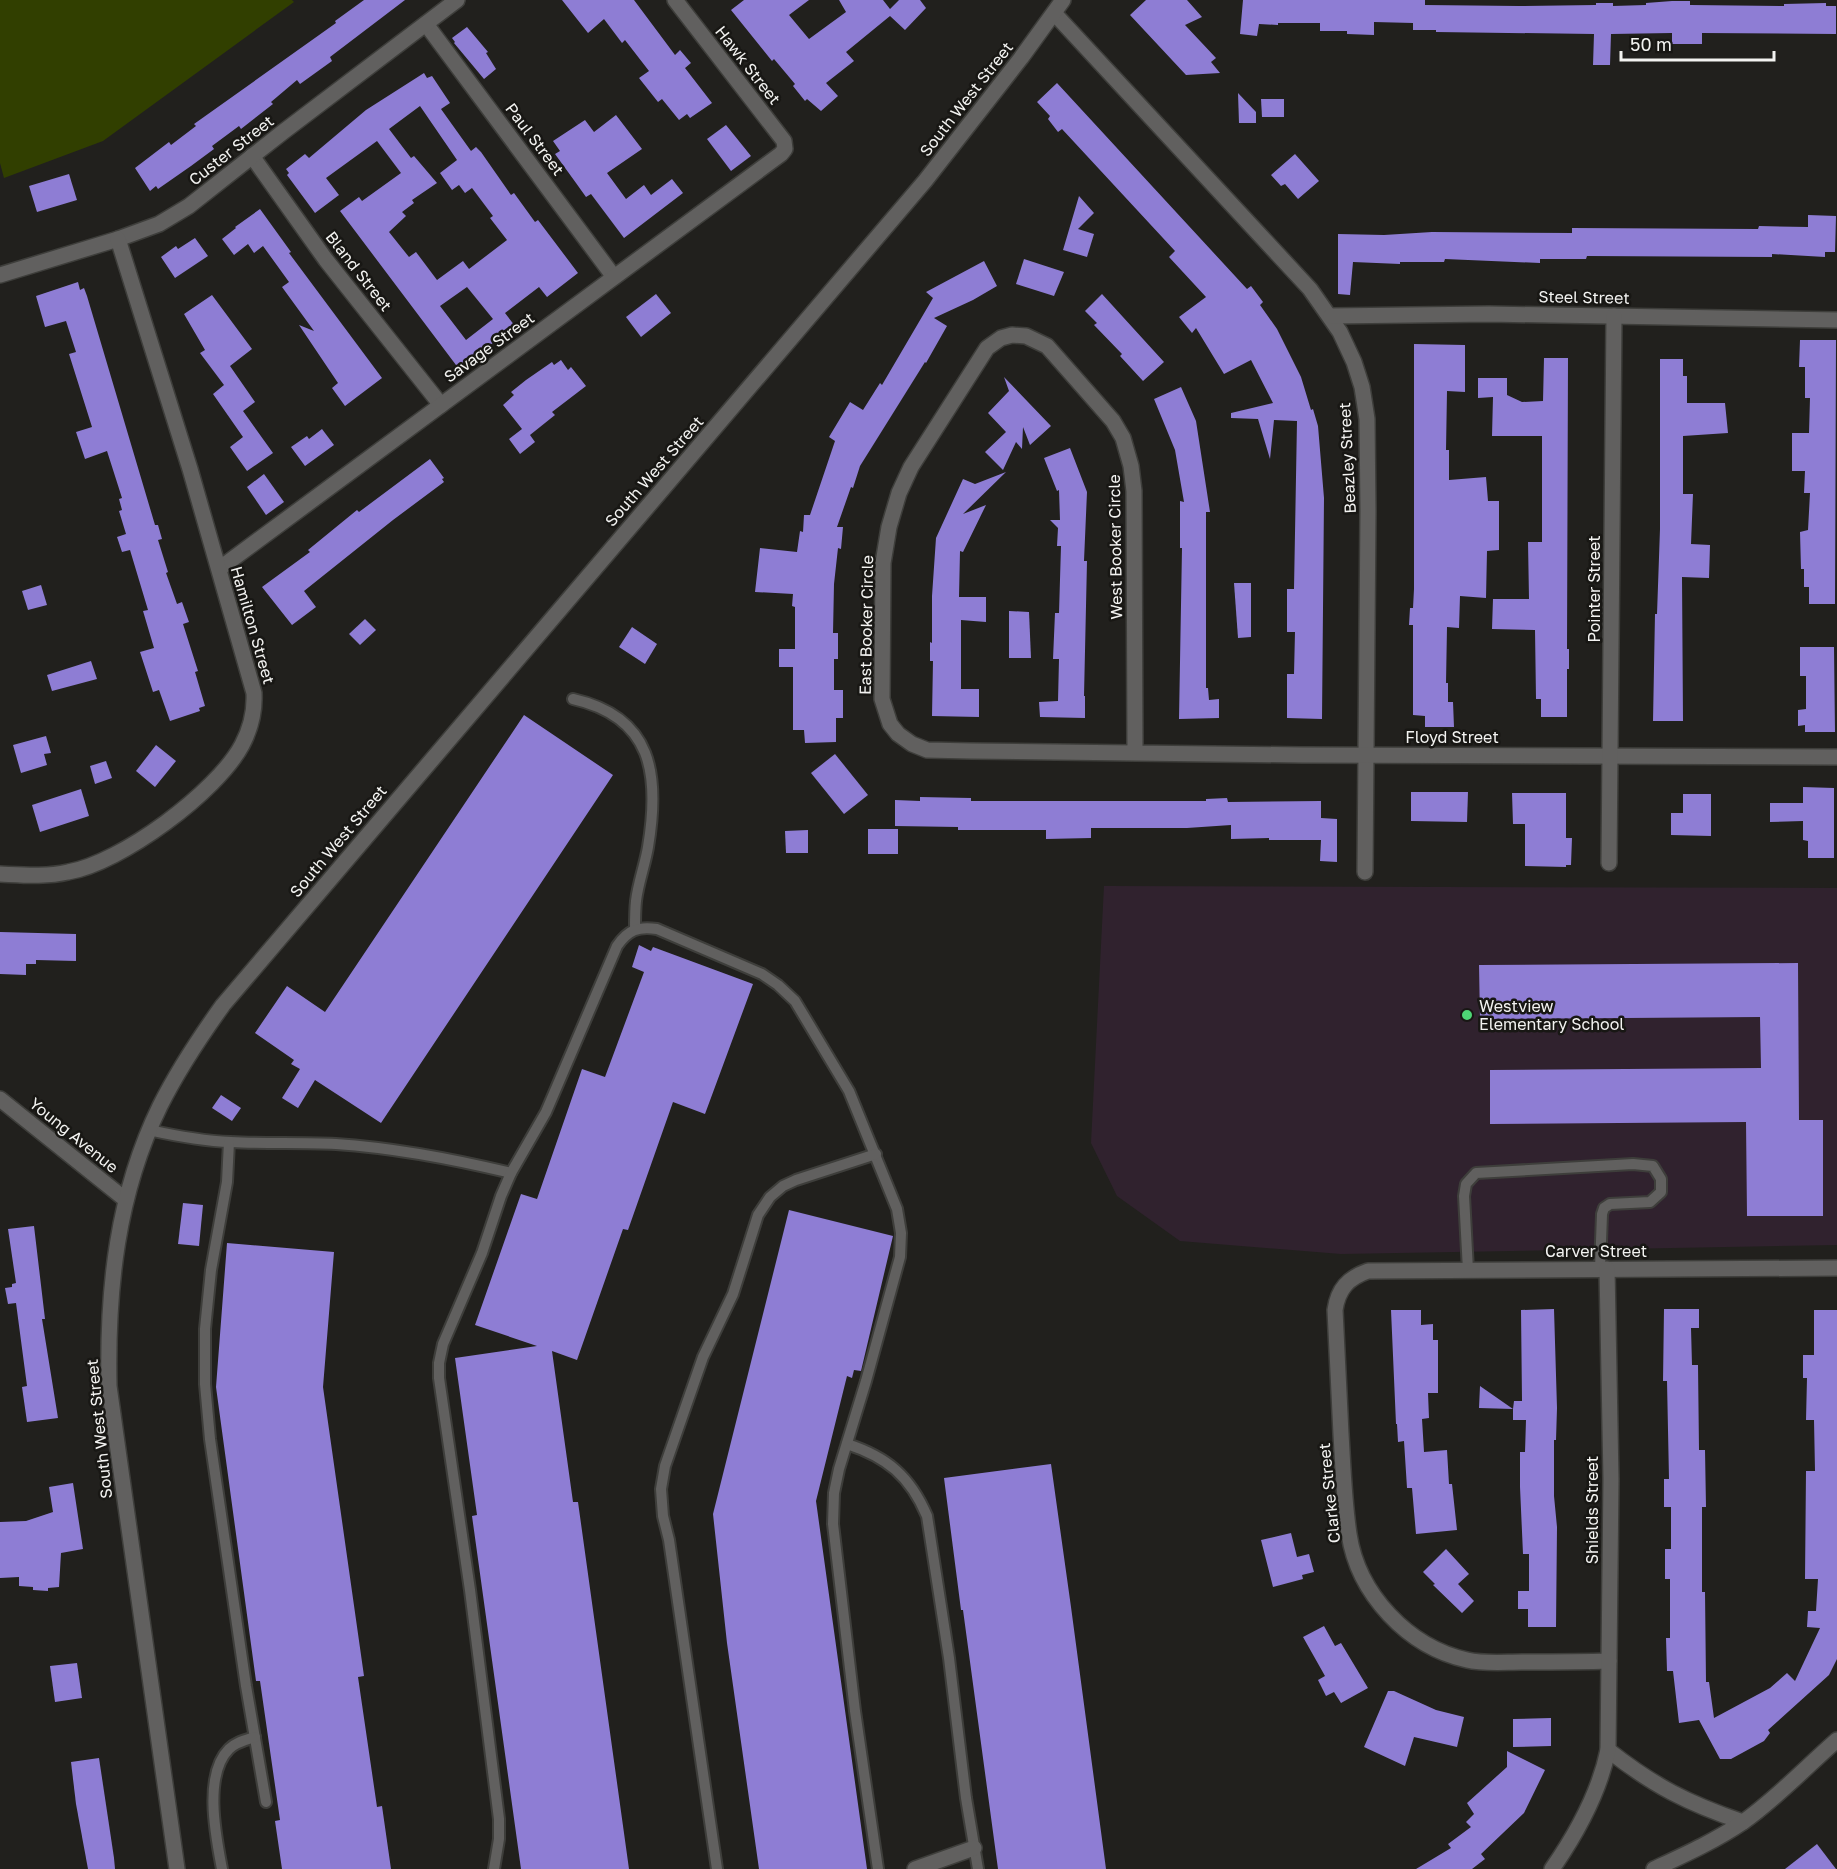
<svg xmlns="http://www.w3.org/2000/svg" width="1837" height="1869" viewBox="0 0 1837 1869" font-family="'Golos Text',sans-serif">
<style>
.education{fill:#30222e}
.green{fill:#313f00}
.building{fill:#8e7dd4;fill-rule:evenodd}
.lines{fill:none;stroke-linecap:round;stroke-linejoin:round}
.service-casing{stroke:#3e3e3b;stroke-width:14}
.minor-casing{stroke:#3e3e3b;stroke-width:18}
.tertiary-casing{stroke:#3e3e3b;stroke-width:18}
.service{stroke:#61605f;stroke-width:10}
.minor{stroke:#61605f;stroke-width:15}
.tertiary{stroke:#61605f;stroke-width:15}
.poi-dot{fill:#4ed675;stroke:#181714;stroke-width:2}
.labels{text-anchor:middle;stroke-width:5;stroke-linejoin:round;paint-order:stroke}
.street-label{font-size:16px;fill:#f3f3f1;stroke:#181714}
.poi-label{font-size:16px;fill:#f3f3f1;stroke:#181714;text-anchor:start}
</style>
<rect width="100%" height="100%" fill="#21201d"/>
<polygon class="education" points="1104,886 1837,888 1837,1245 1341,1254 1180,1241 1117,1196 1091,1143"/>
<polygon class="green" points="0,0 292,0 294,2 103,141 4,178 0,163"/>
<g class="building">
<polygon points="364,0 405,0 330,57 332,61 300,84 297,80 271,102 273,104 241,129 239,126 212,146 214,149 191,166 158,189 156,186 150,191 135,168 169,142 171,145 196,126 194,124 336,23 335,21"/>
<polygon points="562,0 634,0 675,55 680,50 691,63 685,68 712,103 690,118 687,114 679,120 662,99 658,102 639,78 649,71 625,40 622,43 604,19 588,33"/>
<polygon points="744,0 809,0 789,15 809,39 846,12 839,0 883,0 890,9 899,0 920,0 926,8 905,30 890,16 846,52 854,61 826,83 838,96 821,111 807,99 805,101 793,86 795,84 774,59 772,61 731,10"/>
<polygon points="1146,0 1187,0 1202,17 1185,25 1216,58 1211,62 1220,73 1186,75 1130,15"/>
<polygon points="1243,0 1425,0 1425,5 1519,6 1596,5 1596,3 1613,3 1613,6 1646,5 1646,3 1672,1 1690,1 1690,5 1784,6 1784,4 1826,3 1826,6 1836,6 1836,34 1702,33 1702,44 1672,44 1672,33 1611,34 1610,65 1593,65 1594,34 1436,32 1436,30 1413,30 1413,23 1374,22 1374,35 1347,34 1347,31 1320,31 1320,23 1278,23 1278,25 1259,24 1257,36 1240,34"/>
<polygon points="467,27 488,52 486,53 496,69 484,79 454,43 455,42 452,38"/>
<path d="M424,73l3,5 5,-2 18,27 -9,6 30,42 5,-4 5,5 30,43 3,-2 21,29 3,-2 40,53 -31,24 -8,-10 -34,26 10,13 -56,43 -119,-158 19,-14 3,4 39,-28 -24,-32 -51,37 13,17 -24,18 -28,-38 2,-2 -3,-4 19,-15 4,4 57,-48zM420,106l37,54 -17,13 12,17 7,-5 6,8 7,-5 21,28 -3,2 17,22 -38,29 -6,-8 -26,19 -21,-28 -7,5 -20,-25 17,-16 -4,-4 12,-9 -2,-3 25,-17 -23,-27 -3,2 -22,-29zM467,287l26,32 -27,21 -26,-34z"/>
<polygon points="1057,83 1247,289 1251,286 1263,302 1260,305 1277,329 1301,377 1311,410 1313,409 1318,426 1324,498 1322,719 1287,718 1287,674 1294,674 1295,632 1287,632 1287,589 1294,589 1297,421 1274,420 1270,459 1258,419 1231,418 1231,413 1273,403 1251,360 1224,374 1196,328 1192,333 1179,317 1206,297 1169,257 1175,251 1062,129 1058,132 1048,119 1050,116 1037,102"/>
<polygon points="1238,93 1256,112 1256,123 1239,123"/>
<polygon points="1261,99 1284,99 1284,117 1262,117"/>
<polygon points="616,115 642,149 607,173 626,199 644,185 651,195 672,179 683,193 624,238 591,194 586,197 576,183 555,154 560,151 553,141 585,120 594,132"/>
<polygon points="726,125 751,156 731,171 707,139"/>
<polygon points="1295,154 1319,181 1298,199 1285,184 1281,186 1271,175"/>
<polygon points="69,174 77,200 37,212 29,186"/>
<polygon points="1079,196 1094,213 1078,229 1094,234 1087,257 1063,250"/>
<polygon points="260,209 291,252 289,253 382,378 345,406 332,388 338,383 299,325 314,331 282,287 289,282 263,246 254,253 248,244 234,255 222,239 236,228 235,227"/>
<polygon points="1808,215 1836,216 1835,252 1825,252 1825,257 1772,254 1772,257 1587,256 1586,259 1540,259 1540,263 1445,259 1444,262 1400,262 1400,264 1353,262 1350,295 1338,294 1338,234 1384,235 1432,232 1572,233 1572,228 1758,229 1759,226 1808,227"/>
<polygon points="195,238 208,256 175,278 161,257 176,246 178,249"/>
<polygon points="1024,259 1064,272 1054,296 1016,284"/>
<polygon points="984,261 997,286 973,300 934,318 947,326 926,363 925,362 860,466 853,488 851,487 837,527 843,527 841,549 838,548 834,584 833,633 838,633 838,659 834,659 834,690 843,690 843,718 836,718 836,742 805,743 804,730 793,730 793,667 779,667 779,649 795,649 795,607 792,606 793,594 755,592 760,548 797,552 800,531 803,532 804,515 810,515 835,441 829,437 850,402 863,410 880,383 882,385 933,298 926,292"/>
<polygon points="78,282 80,290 84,288 87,296 155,525 158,525 162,539 158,540 168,572 166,573 177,604 182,602 189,622 183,624 198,671 195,672 205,706 199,708 200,711 170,721 159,690 153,692 140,652 154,648 143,611 148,610 130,550 122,552 117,537 126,534 119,511 122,510 119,499 122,498 107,451 85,459 76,432 92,427 69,354 76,352 66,321 45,327 36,296"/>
<polygon points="656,294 671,313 641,337 626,317"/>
<polygon points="1102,294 1164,362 1143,381 1120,356 1122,354 1094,325 1097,323 1085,311"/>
<polygon points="212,295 252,349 230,366 255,402 243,411 273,453 247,471 230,447 243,437 213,394 224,385 200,353 205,350 184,314"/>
<polygon points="1800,340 1836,340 1835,604 1809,604 1809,587 1804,587 1804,569 1801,569 1800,532 1808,530 1810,493 1804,493 1805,471 1792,471 1792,433 1809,433 1810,398 1805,398 1805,367 1799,367"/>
<polygon points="1414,344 1465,345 1465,392 1447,391 1446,450 1449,450 1449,480 1486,477 1488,501 1499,501 1499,550 1487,551 1486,598 1460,596 1459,628 1447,627 1446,683 1448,683 1448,702 1453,702 1454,727 1425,727 1425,716 1413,715 1413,625 1409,625 1410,608 1413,608 1414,589"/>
<polygon points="1544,358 1568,358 1567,649 1569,649 1569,669 1567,669 1567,717 1541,717 1541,699 1536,699 1535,630 1492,629 1493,599 1529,599 1528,542 1542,542 1542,436 1492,436 1493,397 1478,398 1478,378 1507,378 1507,395 1522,402 1543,401"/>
<polygon points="1660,359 1683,359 1683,376 1687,376 1687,403 1725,403 1728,433 1683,436 1683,494 1693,494 1691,544 1710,545 1709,578 1682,577 1683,721 1653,721 1655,614 1657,614 1660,529"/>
<polygon points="561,360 568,370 571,367 586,386 552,412 555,415 530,435 535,442 520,454 509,439 522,429 503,405 514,395 511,392 526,380 552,362 554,365"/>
<polygon points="1004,377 1051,426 1030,445 1023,427 1022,449 1016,442 1003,470 985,452 1006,432 988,413 1009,391"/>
<polygon points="1181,387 1196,421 1210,512 1206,512 1206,688 1208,688 1209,700 1219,699 1219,718 1179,719 1182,548 1180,548 1180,501 1184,502 1175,450 1154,399"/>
<polygon points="322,429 334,445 305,466 291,447 307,436 309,439"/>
<polygon points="1070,448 1087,492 1084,561 1087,561 1084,696 1085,696 1085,718 1040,717 1039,702 1058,701 1059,659 1053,659 1055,613 1059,613 1061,546 1057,546 1058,528 1050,520 1060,520 1059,490 1057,491 1044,458"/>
<polygon points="430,459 444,478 442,479 444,482 393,520 304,591 316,607 292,625 262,587 310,552 308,550 357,510 359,512"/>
<polygon points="1006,472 963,514 986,505 963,552 960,551 959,597 986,597 986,622 961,620 961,689 979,689 979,717 932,716 933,661 930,661 930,642 932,643 932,596 936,538 963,479 975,484"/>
<polygon points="264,474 284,502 266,515 247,487"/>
<polygon points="1234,583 1251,583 1251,637 1238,638"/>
<polygon points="41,585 47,605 28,610 22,591"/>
<polygon points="1009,611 1029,612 1031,658 1009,658"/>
<polygon points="365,619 376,630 360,645 349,634"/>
<polygon points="632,627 657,644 645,664 619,647"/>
<polygon points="1800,647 1834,647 1835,732 1805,732 1805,725 1798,726 1798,710 1806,709 1806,676 1800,676"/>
<polygon points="91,661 97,679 52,691 47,675"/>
<polygon points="524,715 613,775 381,1123 315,1080 298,1108 282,1098 300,1069 291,1064 294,1060 255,1033 287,986 325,1012"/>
<polygon points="46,736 51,753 44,754 47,765 21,773 13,745"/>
<polygon points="156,745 176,761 155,787 136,771"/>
<polygon points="835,754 868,795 844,814 811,773"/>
<polygon points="106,761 112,778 95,784 90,766"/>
<polygon points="1803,787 1834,788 1834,858 1808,858 1808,841 1803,840 1803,821 1770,822 1770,803 1803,803"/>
<polygon points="81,789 89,816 40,832 32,805"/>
<polygon points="1411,792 1468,792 1467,822 1411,821"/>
<polygon points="1512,793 1566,793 1566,838 1572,838 1571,865 1566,865 1566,867 1525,866 1525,824 1513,824"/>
<polygon points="1683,794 1711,794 1711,836 1671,835 1671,813 1683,813"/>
<polygon points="920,797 971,798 971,801 1206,801 1206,799 1227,798 1228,802 1321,801 1321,818 1337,819 1337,862 1320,861 1321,840 1269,840 1269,838 1231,839 1231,825 1187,828 1091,828 1091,838 1046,839 1046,830 958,830 958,827 895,826 895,800 920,801"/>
<rect x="868" y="829" width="30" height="25"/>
<polygon points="808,830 808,853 786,853 785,831"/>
<polygon points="0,932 76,934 76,961 36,960 36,964 26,964 26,975 0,974"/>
<polygon points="639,945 651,951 653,947 753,984 705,1114 673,1102 628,1230 623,1229 577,1360 552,1351 573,1502 578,1502 629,1869 521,1869 472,1516 477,1515 455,1358 537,1346 475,1325 521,1194 537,1199 582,1069 605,1077 644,972 632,967"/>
<polygon points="1798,963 1799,1120 1823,1120 1823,1216 1747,1216 1746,1122 1490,1124 1490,1070 1761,1068 1760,1017 1480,1019 1479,965"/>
<polygon points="221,1095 241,1108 232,1121 212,1108"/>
<polygon points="183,1203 203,1205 199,1246 178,1244"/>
<polygon points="789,1210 893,1236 861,1371 854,1370 852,1378 847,1376 816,1501 867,1869 759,1869 727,1643 713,1514"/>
<polygon points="34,1226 45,1319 42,1319 58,1418 27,1422 22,1387 27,1386 16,1303 8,1304 5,1288 12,1287 12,1284 16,1283 8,1229"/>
<polygon points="227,1243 334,1252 323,1387 364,1676 358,1677 377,1807 382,1806 391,1869 282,1869 275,1821 280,1820 260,1681 256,1681 216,1387"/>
<polygon points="1554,1309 1557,1408 1556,1440 1554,1440 1554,1496 1557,1527 1556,1627 1528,1627 1528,1609 1518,1609 1518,1591 1529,1591 1529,1554 1523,1554 1520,1487 1520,1452 1525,1452 1526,1420 1513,1420 1513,1409 1479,1408 1480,1386 1513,1409 1514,1401 1522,1401 1521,1310"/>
<polygon points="1664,1309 1699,1309 1699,1328 1691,1328 1692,1365 1698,1365 1699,1450 1705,1450 1706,1507 1702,1507 1702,1592 1705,1592 1706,1682 1709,1682 1714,1718 1770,1688 1787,1673 1795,1681 1820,1628 1807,1627 1808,1611 1816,1611 1818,1579 1805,1579 1806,1471 1815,1471 1814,1420 1806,1420 1807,1378 1803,1378 1803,1355 1814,1355 1814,1310 1837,1310 1837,1659 1829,1675 1768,1730 1770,1733 1764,1741 1731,1759 1720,1759 1699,1720 1679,1723 1673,1671 1667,1671 1666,1638 1670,1638 1670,1579 1665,1579 1665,1549 1671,1549 1671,1507 1664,1507 1664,1479 1669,1479 1667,1381 1663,1381"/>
<polygon points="1391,1310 1421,1310 1421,1325 1433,1324 1433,1340 1438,1340 1438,1393 1428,1393 1429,1418 1422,1419 1424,1452 1447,1450 1449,1484 1452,1484 1457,1530 1416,1534 1412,1488 1407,1488 1404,1441 1398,1442 1397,1424 1396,1424"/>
<polygon points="1051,1464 1071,1607 1106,1869 998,1869 963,1610 961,1610 944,1478"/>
<polygon points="73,1483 83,1549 61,1553 59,1587 48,1588 48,1591 33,1590 33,1587 19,1586 19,1577 0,1578 0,1522 26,1521 53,1512 49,1487"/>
<polygon points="1291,1533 1297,1557 1309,1554 1314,1572 1302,1575 1303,1579 1273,1587 1261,1540"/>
<polygon points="1446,1549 1469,1574 1458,1584 1474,1601 1462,1613 1433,1585 1435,1584 1423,1572"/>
<polygon points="1324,1626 1335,1646 1341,1643 1368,1688 1341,1703 1334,1692 1326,1696 1318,1680 1325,1676 1303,1637"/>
<polygon points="77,1663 82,1698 55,1702 50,1666"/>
<polygon points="1388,1691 1394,1691 1436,1710 1464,1717 1457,1747 1414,1737 1405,1766 1364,1747"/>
<polygon points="1551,1718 1551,1746 1513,1747 1513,1719"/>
<polygon points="1507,1751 1545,1770 1524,1813 1481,1854 1485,1859 1472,1869 1416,1869 1451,1848 1448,1844 1471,1827 1466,1822 1474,1814 1467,1803 1507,1767"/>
<polygon points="99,1758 114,1858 115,1869 88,1869 76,1804 71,1762"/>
<polygon points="1817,1844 1836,1869 1785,1869"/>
</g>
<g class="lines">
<g class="service-casing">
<g id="service">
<path d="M573,699c80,18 87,76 75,148 -3,18 -10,36 -12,54 -1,9 -1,19 -1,28"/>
<path d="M149,1130c27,6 54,11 82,12 35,2 70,0 105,2 60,4 117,15 175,29"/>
<polyline points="229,1142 227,1182 211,1270 205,1329 205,1384 210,1439 246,1686 266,1802"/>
<polyline points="1468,1270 1464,1196 1466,1184 1476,1173 1633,1164 1653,1166 1661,1179 1661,1192 1650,1202 1610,1204 1604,1208 1602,1214 1600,1269"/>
<path d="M847,1444c40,13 63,32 80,72l22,142 17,140 12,71"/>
<path d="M222,1869c-6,-32 -19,-94 7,-120 7,-7 17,-9 26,-12"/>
<path d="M494,1869l5,-30v-20l-29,-229 -31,-212v-15l4,-19 39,-91 19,-57 10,-23 35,-61 71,-166c11,-16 21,-20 40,-17l105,45 16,11 17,16 54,90 48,118 4,24 -1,24 -34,124 -27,88 -5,24 -1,31 22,187 23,158"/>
<polyline points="717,1869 669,1540 663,1516 661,1489 665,1466 703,1357 733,1294 758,1215 770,1197 783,1186 796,1180 876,1154"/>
</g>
</g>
<g class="minor-casing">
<g id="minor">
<polyline points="1054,13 1310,289 1340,332 1354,362 1362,387 1367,419 1368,511 1365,872"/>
<polyline points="426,24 614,277"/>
<polyline points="252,156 326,260 441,405"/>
<polyline points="0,275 118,239 159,224 189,206 283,132 457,0"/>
<polyline points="1331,316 1489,314 1837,320"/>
<polyline points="219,569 781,154 785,149 784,141 675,0"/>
<polyline points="1135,752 1134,491 1131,466 1123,438 1113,421 1047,346 1026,336 1012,335 1001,338 987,348 911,467 899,493 889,527 883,563 882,699 890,724 898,734 912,744 927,750 971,751 1303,755 1837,757"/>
<polyline points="1609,863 1614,316"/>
<path d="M0,874c23,1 46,3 68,-2 53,-9 149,-80 174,-127 9,-17 13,-33 12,-52l-64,-224 -72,-230"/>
<path d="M1609,1661c-29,1 -58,1 -87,1 -18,0 -38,2 -55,-2 -59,-13 -109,-66 -118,-126 -5,-33 -6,-67 -8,-100 -2,-41 -4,-82 -6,-124 3,-21 13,-32 33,-39l469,-3"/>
<path d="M1608,1750c46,36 79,53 135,72"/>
<polyline points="915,1869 974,1848"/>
<path d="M1552,1869c25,-36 47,-75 56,-119l3,-271 -4,-210"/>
<path d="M1654,1869c30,-14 61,-28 89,-47 34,-24 63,-55 94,-82"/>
</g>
</g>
<g class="tertiary-casing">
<g id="tertiary">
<polyline points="0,1099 126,1200"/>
<path d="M177,1869l-68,-483c-2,-97 8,-192 51,-280 18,-36 40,-69 63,-101l702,-824 96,-123 42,-58"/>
</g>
</g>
<use href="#service" class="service"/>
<use href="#minor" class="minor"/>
<use href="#tertiary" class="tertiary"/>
</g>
<circle class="poi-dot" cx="1467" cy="1015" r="6"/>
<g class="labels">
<g class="street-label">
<text transform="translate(748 65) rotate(52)" y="6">Hawk Street</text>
<text transform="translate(966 99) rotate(-52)" y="6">South West Street</text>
<text transform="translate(535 139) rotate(53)" y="6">Paul Street</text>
<text transform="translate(231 150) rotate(-38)" y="6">Custer Street</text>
<text transform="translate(359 271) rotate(52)" y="6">Bland Street</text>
<text transform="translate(1584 297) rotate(1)" y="6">Steel Street</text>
<text transform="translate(489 347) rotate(-36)" y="6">Savage Street</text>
<text transform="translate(1347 458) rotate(-93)" y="6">Beazley Street</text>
<text transform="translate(654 471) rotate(-49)" y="6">South West Street</text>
<text transform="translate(1115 547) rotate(-91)" y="6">West Booker Circle</text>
<text transform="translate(1594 589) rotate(-90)" y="6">Pointer Street</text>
<text transform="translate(253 625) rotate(74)" y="6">Hamilton Street</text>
<text transform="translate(866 625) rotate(-89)" y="6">East Booker Circle</text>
<text x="1452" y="743">Floyd Street</text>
<text transform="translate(338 841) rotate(-50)" y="6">South West Street</text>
<text transform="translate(74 1135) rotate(39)" y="6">Young Avenue</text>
<text x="1596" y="1257">Carver Street</text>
<text transform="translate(99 1429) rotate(-96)" y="6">South West Street</text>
<text transform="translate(1329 1493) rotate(-96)" y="6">Clarke Street</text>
<text transform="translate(1592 1510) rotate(-90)" y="6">Shields Street</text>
</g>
<g class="poi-label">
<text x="1479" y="1012">Westview<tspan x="1479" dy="18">Elementary School</tspan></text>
</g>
</g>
<path d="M1621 51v9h153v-9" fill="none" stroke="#f3f3f1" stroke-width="3"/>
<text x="1630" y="51" font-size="18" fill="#f3f3f1" stroke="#181714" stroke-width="4.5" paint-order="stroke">50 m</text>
</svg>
